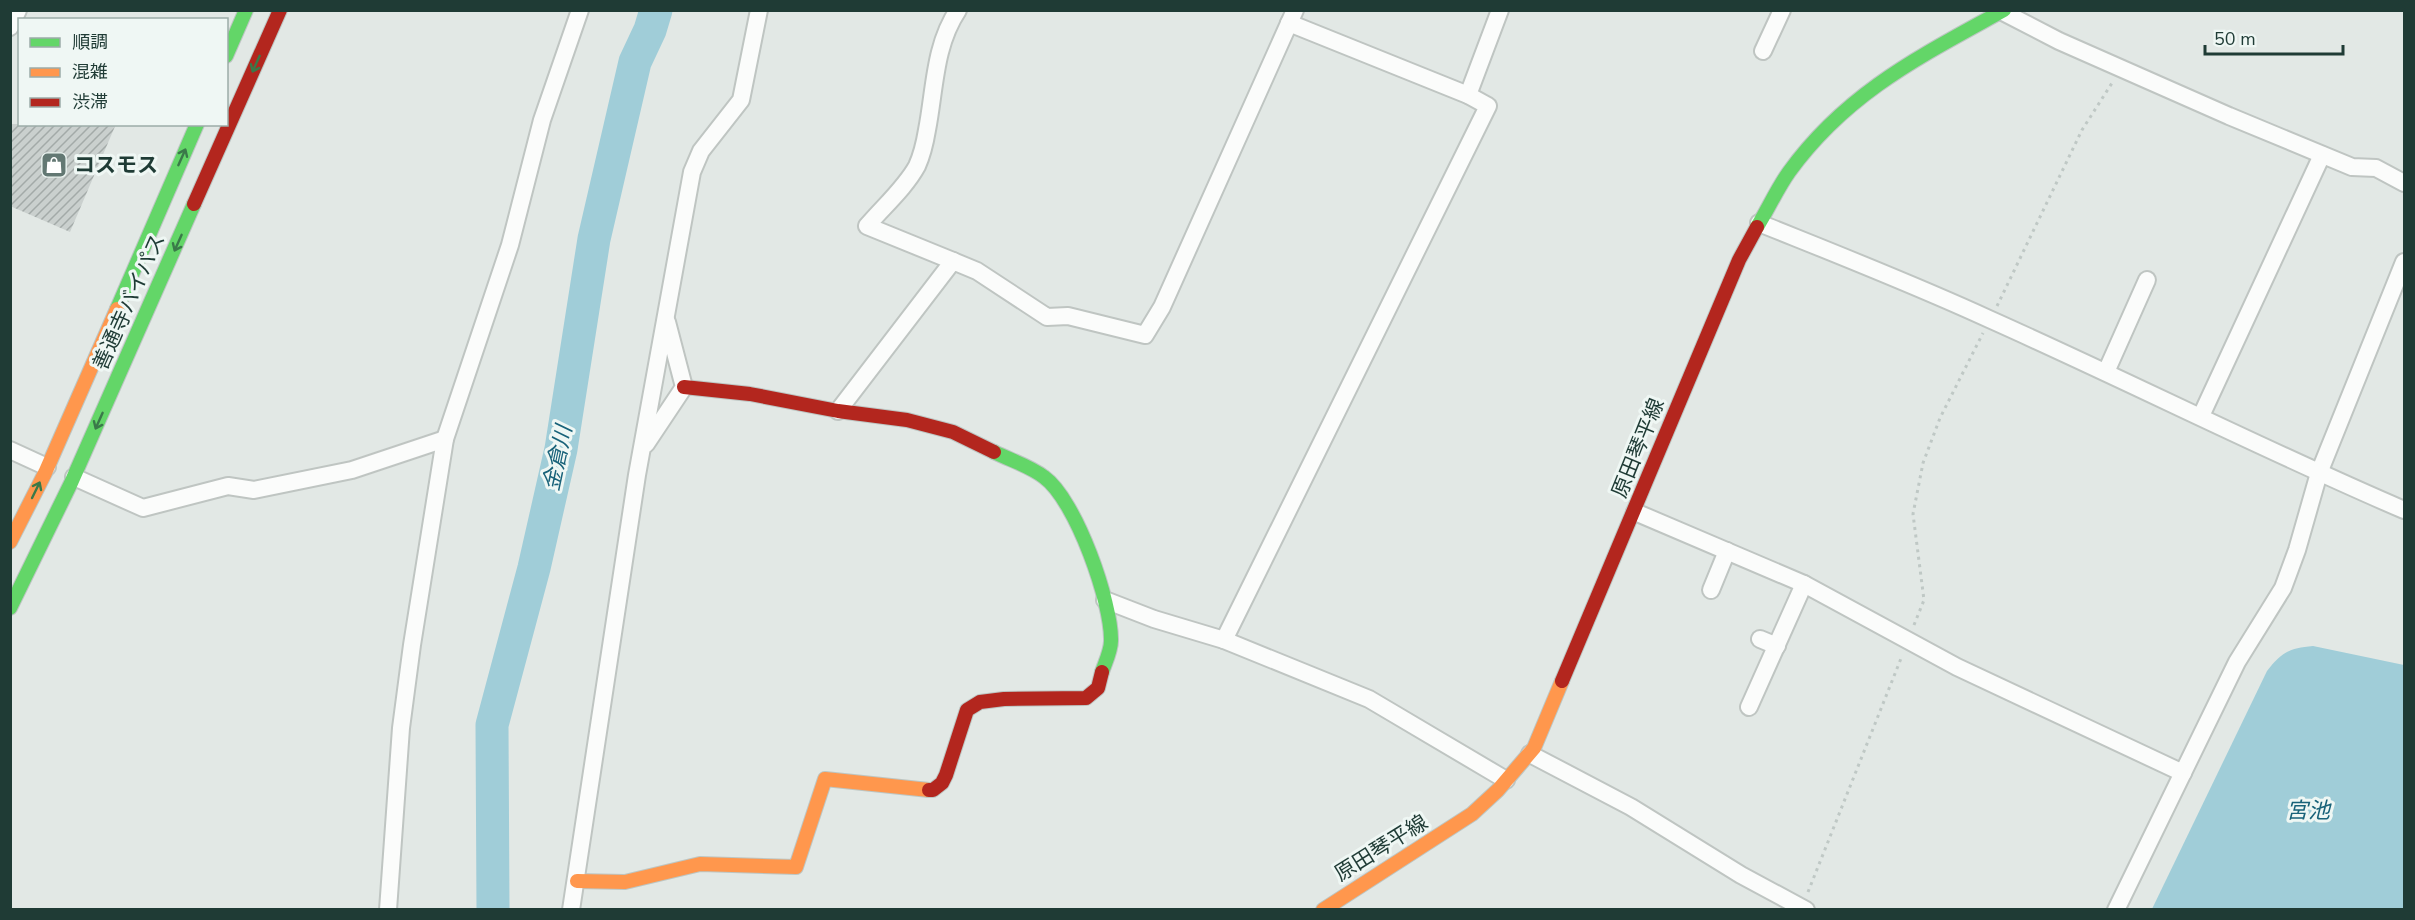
<svg xmlns="http://www.w3.org/2000/svg" width="2415" height="920" viewBox="0 0 2415 920" font-family="'Nunito Sans','Noto Sans JP',sans-serif">
<style>
.water{fill:#a0cdd8}
.lines{fill:none;stroke-linecap:round;stroke-linejoin:round}
.river{stroke:#a0cdd8;stroke-width:33}
.building{fill:url(#building-hatch)}
.street-casing{stroke:#bfc5c2;stroke-width:20}
.fast-casing{stroke:#bdc6c3;stroke-width:16}
.slow-casing{stroke:#bdc6c3;stroke-width:16}
.jam-casing{stroke:#bdc6c3;stroke-width:16}
.path{stroke:#bfc8c5;stroke-width:3;stroke-dasharray:3 4.5;stroke-linecap:butt}
.street{stroke:#fbfcfb;stroke-width:16}
.fast{stroke:#63d668;stroke-width:14}
.slow{stroke:#ff974d;stroke-width:14}
.jam{stroke:#b3261e;stroke-width:14}
.oneway{stroke:#3a7949}
.labels{text-anchor:middle;stroke-width:6;stroke-linejoin:round;paint-order:stroke}
.poi-label{font-size:21px;font-weight:bold;fill:#1f3b35;stroke:#eff7f4;text-anchor:start}
.street-label{font-size:21px;fill:#1f3b35;stroke:#eff7f4}
.water-label{font-size:22px;font-style:italic;fill:#186279;stroke:#eff7f4}
</style>
<defs>
<pattern id="building-hatch" width="6" height="6" patternUnits="userSpaceOnUse" patternTransform="scale(1.5)"><rect width="6" height="6" fill="#cad0ce"/><path d="M-1 1l2-2M0 6l6-6M5 7l2-2" fill="none" stroke="#a3aaa8"/></pattern>
</defs>
<rect width="100%" height="100%" fill="#e2e8e5"/>
<path class="water" d="M2313,646l91,19v244h-252l115,-238c14,-18 22,-23 46,-25z"/>
<g class="lines">
<polyline class="river" points="493,910 492,725 534,568 561,449 594,239 635,62 650,30 656,10"/>
</g>
<polygon class="building" points="10,124 116,124 70,232 10,206"/>
<g class="lines">
<g class="street-casing">
<g id="street">
<polyline points="1999,10 2059,41 2229,116 2352,167 2376,168 2404,183"/>
<polyline points="10,27 18,10"/>
<polyline points="1763,51 1782,10"/>
<polyline points="1468,95 1500,10"/>
<path d="M1759,223c77,31 154,61 230,96 139,62 275,131 415,191"/>
<path d="M953,261l-86,-35c16,-19 38,-38 50,-60 5,-11 8,-24 10,-36 8,-41 7,-84 31,-120"/>
<polyline points="2106,372 2147,280"/>
<polyline points="838,411 953,261 977,271 1047,317 1068,316 1145,335 1162,307 1295,10"/>
<polyline points="2201,416 2322,155"/>
<polyline points="646,444 684,387 667,322"/>
<polyline points="10,450 47,467"/>
<polyline points="74,477 143,508 228,486 254,490 352,470 445,439"/>
<polyline points="1635,512 1804,584 1957,667 2183,773"/>
<polyline points="1711,590 1727,551"/>
<polyline points="1105,600 1154,619 1224,640 1369,699 1506,780"/>
<polyline points="1760,639 1777,646"/>
<polyline points="1224,640 1488,106 1468,95 1289,23"/>
<polyline points="1749,707 1804,584"/>
<polyline points="1530,754 1631,807 1741,875 1806,910"/>
<polyline points="388,910 401,728 412,645 445,439 510,245 542,120 580,10"/>
<polyline points="571,910 637,475 692,172 701,151 741,100 759,10"/>
<polyline points="2116,910 2237,662 2283,588 2297,550 2319,473 2404,262"/>
</g>
</g>
<g class="fast-casing">
<g id="fast">
<polyline points="226,56 246,10"/>
<path d="M1757,227c11,-18 20,-38 32,-55 58,-80 132,-116 215,-162"/>
<polyline points="117,309 197,124"/>
<path d="M994,452c16,8 36,14 50,25 32,23 68,126 67,164 0,10 -6,22 -9,31"/>
<polyline points="10,608 71,483 194,204"/>
</g>
</g>
<g class="slow-casing">
<g id="slow">
<polyline points="10,542 45,473 117,309"/>
<polyline points="577,881 625,882 700,864 796,867 825,779 929,790"/>
<polyline points="1323,910 1472,814 1498,790 1534,748 1562,681"/>
</g>
</g>
<g class="jam-casing">
<g id="jam">
<polyline points="194,204 280,10"/>
<polyline points="684,387 750,394 838,411 907,420 953,432 994,452"/>
<polyline points="1562,681 1739,260 1757,227"/>
<polyline points="929,790 933,790 942,783 946,775 967,710 980,702 1004,699 1086,698 1098,688 1102,672"/>
</g>
</g>
<g class="path">
<polyline points="1997,306 2082,130 2112,83"/>
<polyline points="1914,625 1924,600 1913,514 1923,463 1940,418 1983,333"/>
<polyline points="1808,892 1902,656"/>
</g>
<use href="#street" class="street"/>
<use href="#fast" class="fast"/>
<use href="#slow" class="slow"/>
<use href="#jam" class="jam"/>
</g>
<defs><path id="oneway-shaft" d="M-6 0H5M1.5-3L5.5 0L1.5 3" fill="none" stroke-width="1.6" stroke-linecap="round" stroke-linejoin="round" transform="scale(1.5)"/></defs>
<g class="oneway">
<use href="#oneway-shaft" transform="translate(256 64) rotate(114)"/>
<use href="#oneway-shaft" transform="translate(182 157) rotate(-66)"/>
<use href="#oneway-shaft" transform="translate(178 243) rotate(114)"/>
<use href="#oneway-shaft" transform="translate(99 421) rotate(114)"/>
<use href="#oneway-shaft" transform="translate(36 490) rotate(-64)"/>
</g>
<defs>
<g id="shop-square" transform="scale(1.35)"><rect x="-9" y="-9" width="18" height="18" rx="4" fill="#637873" stroke="#eff7f4"/><path d="M-5-2.5h2.3a2.7 3.5 0 0 1 5.4 0H5L5.5 6h-11ZM-1.5-2.5h3a1.5 2.3 0 0 0-3 0Z" fill="#fff"/></g>
</defs>
<g fill-rule="evenodd">
<use href="#shop-square" x="54" y="165"/>
</g>
<g class="labels">
<g class="poi-label">
<text x="74" y="172">コスモス</text>
</g>
<g class="street-label">
<text transform="translate(129 302) rotate(-66)" y="7">善通寺バイパス</text>
<text transform="translate(1638 448) rotate(-68)" y="7">原田琴平線</text>
<text transform="translate(1381 848) rotate(-32)" y="7">原田琴平線</text>
</g>
<g class="water-label">
<text transform="translate(557 458) rotate(-78)" y="8">金倉川</text>
<text x="2308" y="818">宮池</text>
</g>
</g>
<rect width="2415" height="920" fill="none" stroke="#1f3b35" stroke-width="24"/>
<rect x="18" y="18" width="210" height="108" fill="#eff7f4" stroke="#9caca8" stroke-width="1.5"/>
<rect x="30" y="38" width="30" height="9" fill="#63d668" stroke="#9caca8" stroke-width="1.5"/>
<text x="72" y="48" font-size="18" fill="#1f3b35">順調</text>
<rect x="30" y="68" width="30" height="9" fill="#ff974d" stroke="#9caca8" stroke-width="1.5"/>
<text x="72" y="78" font-size="18" fill="#1f3b35">混雑</text>
<rect x="30" y="98" width="30" height="9" fill="#b3261e" stroke="#9caca8" stroke-width="1.5"/>
<text x="72" y="108" font-size="18" fill="#1f3b35">渋滞</text>
<path d="M2205 45v9h138v-9" fill="none" stroke="#1f3b35" stroke-width="3"/>
<text x="2214" y="45" font-size="18" fill="#1f3b35" stroke="#eff7f4" stroke-width="4.5" paint-order="stroke">50 m</text>
</svg>
